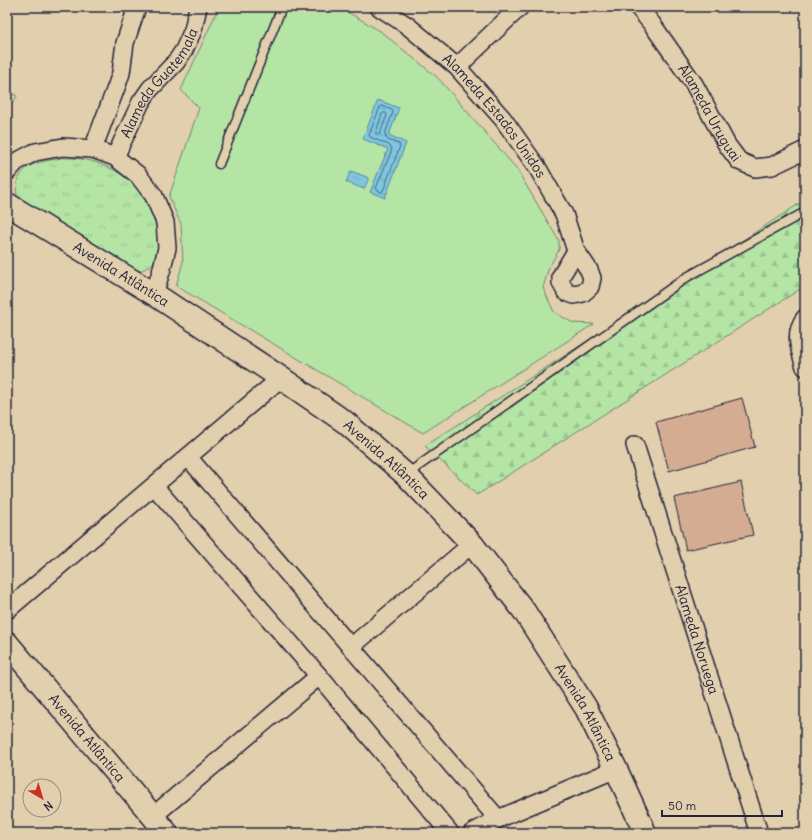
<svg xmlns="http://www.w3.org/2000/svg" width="812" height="840" viewBox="0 0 812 840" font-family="Delius,sans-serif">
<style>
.grass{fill:url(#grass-dots);stroke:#6b8470}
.forest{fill:url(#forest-firs);stroke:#6b8470}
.park{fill:url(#park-tufts);stroke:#6b8470}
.pitch{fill:#b4e5a5;stroke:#6b8470}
.water{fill:url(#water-ripples);stroke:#5a849e}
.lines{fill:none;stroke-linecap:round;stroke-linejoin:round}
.shore{stroke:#47647d;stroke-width:1}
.building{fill:#d4ac92;stroke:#22223b}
.lane-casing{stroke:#22223b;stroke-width:11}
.street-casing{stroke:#22223b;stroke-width:20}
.secondary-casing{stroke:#22223b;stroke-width:25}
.lane{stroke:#e2cfad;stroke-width:8}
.street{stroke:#e2cfad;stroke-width:17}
.secondary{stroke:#e2cfad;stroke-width:22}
.labels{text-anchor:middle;stroke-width:3;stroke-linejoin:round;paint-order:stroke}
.street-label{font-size:14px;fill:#22223b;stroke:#e2cfad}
</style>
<defs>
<pattern id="grass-dots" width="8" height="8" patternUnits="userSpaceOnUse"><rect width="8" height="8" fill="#b4e5a5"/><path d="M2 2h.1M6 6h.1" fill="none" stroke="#9ac48f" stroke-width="1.8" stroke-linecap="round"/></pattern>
<pattern id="forest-firs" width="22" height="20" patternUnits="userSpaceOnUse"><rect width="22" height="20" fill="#b4e5a5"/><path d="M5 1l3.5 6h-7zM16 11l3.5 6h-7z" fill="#9ac48f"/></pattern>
<pattern id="park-tufts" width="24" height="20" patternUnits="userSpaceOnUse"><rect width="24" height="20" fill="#b4e5a5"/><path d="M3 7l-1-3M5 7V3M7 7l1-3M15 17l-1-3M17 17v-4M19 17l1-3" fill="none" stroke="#9ac48f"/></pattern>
<pattern id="water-ripples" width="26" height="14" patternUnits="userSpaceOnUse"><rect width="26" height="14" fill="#7fc6e0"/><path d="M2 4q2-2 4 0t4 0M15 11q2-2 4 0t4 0" fill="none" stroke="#6daac1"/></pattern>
</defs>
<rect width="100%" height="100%" fill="#e2cfad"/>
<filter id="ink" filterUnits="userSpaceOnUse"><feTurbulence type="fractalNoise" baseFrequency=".025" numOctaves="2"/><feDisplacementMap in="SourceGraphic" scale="8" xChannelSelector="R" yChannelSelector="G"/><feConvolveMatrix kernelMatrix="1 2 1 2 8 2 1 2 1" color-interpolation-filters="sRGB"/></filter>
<g filter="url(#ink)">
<polygon class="grass" points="7,90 17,96 7,111"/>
<polygon class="forest" points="805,200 805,286 477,495 425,446"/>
<path class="park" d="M60,158c23,-1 42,4 62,17 19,13 30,34 35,56 1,5 3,13 2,18 -2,16 -14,22 -28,23l-107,-62c-2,-5 -6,-10 -7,-14 -3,-11 3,-25 13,-30 6,-4 23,-6 30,-8z"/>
<polygon class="pitch" points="219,7 339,7 380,31 438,78 516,168 559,241 559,250 549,267 543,288 554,312 573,323 594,324 423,433 176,286 183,262 181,224 169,197 199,108 181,90"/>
<g class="water">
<polygon points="378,100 399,108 389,135 406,143 385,198 370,192 388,149 363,139"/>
<polygon points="351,171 369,178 364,189 346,182"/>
</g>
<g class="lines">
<g class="shore">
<polygon points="382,106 392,110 393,112 385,134 386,137 388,140 399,144 400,146 383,191 381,192 377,190 376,188 391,152 392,148 389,145 370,137 369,135 380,107"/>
<polygon points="384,113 386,113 387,115 380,134 378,135 376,134 376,132 382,114"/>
</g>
</g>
<g class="building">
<polygon points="742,398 755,447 669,471 656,422"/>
<polygon points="741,482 753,535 686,550 674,498"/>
</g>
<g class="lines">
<g class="lane-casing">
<g id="lane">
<polyline points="219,164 282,7"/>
<polyline points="407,474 687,277 805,212"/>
</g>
</g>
<g class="street-casing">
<g id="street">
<path id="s1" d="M379,7l29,19 49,41 46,52 34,48 27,47 12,37 13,19 3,8 -2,9 -7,6 -9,2 -8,-3 -5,-9v-7l15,-25"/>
<path id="s2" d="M638,7l14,17 42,60 33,61 12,16 16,7 17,-2 33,-16"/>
<polyline points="457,67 520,7"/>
<polyline points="93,149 117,85 121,73 125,43 137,7"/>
<path id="s3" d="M115,157l26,-55 9,-13 26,-27 8,-12 9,-20 5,-23"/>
<polyline points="7,172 16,162 35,152 63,147 93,149 115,157 138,175 154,196 165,222 167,248 161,272 154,294"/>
<path d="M805,318c-12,15 -5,32 0,49"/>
<path id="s4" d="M635,445l124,388"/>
<polyline points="188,457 498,819"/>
<polyline points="154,486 319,676 450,833"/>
<polyline points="7,610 281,378"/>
<polyline points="351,647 472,544"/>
<polyline points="153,816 319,676"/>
<polyline points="472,833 498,819 616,769"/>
</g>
</g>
<g class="secondary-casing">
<g id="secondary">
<path id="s5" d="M7,204l147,90 127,84 64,44 61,53 66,69 52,67 62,97 30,61 27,59 1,5"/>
<path id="s6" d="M7,643l160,190"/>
</g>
</g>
<use href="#lane" class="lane"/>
<use href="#street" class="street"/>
<use href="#secondary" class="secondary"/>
</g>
</g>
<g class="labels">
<g class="street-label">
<text dy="5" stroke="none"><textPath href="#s3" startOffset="87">Alameda Guatemala</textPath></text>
<text dy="5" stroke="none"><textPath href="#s2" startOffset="128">Alameda Uruguai</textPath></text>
<text dy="5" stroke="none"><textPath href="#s1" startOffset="160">Alameda Estados Unidos</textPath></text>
<text dy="5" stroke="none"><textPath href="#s5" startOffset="134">Avenida Atlântica</textPath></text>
<text dy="5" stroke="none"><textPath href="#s5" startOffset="458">Avenida Atlântica</textPath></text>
<text dy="5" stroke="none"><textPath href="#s4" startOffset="204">Alameda Noruega</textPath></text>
<text dy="5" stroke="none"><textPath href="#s5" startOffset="782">Avenida Atlântica</textPath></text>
<text dy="5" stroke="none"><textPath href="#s6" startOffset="124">Avenida Atlântica</textPath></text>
</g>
</g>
<rect width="812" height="840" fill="none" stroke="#e2cfad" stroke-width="24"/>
<rect x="12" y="12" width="788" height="816" fill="none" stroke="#22223b" stroke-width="1.5" filter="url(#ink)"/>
<g transform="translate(42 798) rotate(142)"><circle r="19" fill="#e2cfad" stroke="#958a7f"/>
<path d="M0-3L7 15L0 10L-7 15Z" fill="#c8321e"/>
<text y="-6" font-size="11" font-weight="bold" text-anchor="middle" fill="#22223b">N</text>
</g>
<path d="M662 810v6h120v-6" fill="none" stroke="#22223b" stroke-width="2"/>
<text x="668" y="810" font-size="12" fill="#22223b" stroke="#e2cfad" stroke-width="3" paint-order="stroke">50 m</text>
</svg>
